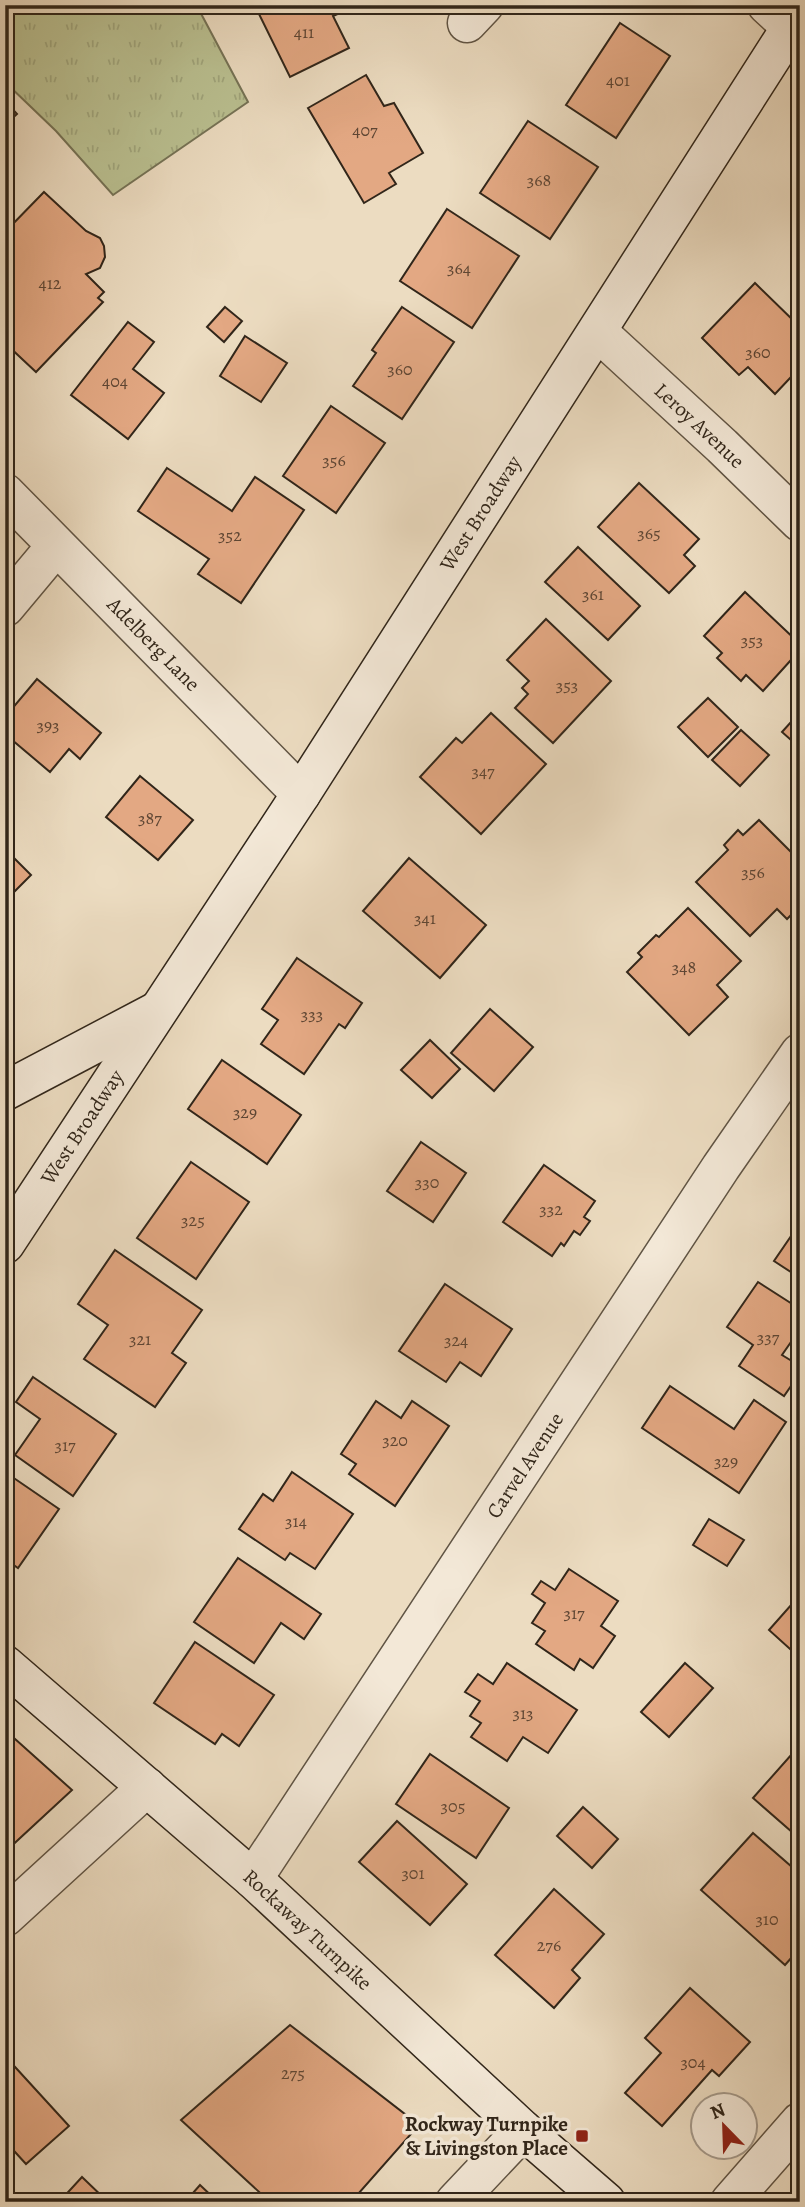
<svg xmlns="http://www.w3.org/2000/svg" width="805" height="2207" viewBox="0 0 805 2207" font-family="Alegreya,serif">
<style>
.grass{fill:url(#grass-tufts);stroke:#767356;stroke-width:2}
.building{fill:#e3a883;stroke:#31261a;stroke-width:2}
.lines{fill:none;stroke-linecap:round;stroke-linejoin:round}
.street-casing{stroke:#605444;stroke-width:41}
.secondary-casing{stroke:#31261a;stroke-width:41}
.street{stroke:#f3e8d7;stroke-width:38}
.secondary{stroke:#f3e8d7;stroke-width:38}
.poi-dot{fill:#8f2418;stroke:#f3e8d7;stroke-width:2.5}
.labels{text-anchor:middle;stroke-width:7;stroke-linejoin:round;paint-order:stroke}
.number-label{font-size:18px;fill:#5e4634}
.street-label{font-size:21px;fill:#31261a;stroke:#f3e8d7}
.poi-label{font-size:21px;font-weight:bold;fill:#31261a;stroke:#f3e8d7;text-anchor:end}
</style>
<defs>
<pattern id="grass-tufts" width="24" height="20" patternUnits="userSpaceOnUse" patternTransform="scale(1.75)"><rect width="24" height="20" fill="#bac091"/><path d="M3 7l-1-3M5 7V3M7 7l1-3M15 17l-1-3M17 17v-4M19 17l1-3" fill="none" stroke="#a0a57c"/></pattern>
</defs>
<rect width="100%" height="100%" fill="#ecdcc1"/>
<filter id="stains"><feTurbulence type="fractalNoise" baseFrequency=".00286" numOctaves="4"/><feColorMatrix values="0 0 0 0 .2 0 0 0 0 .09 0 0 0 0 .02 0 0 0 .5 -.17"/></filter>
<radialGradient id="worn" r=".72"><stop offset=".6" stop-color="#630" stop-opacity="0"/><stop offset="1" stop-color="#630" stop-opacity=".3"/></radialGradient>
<polygon class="grass" points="5,5 182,5 198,8 248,102 113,195 56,131 5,82"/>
<g class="building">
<polygon points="266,5 342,5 342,12 333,16 349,48 290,77 258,12"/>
<polygon points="620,23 670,56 616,138 566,105"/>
<polygon points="366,75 384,106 394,103 423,153 389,173 396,184 364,203 308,108"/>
<polygon points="5,101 17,114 5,125"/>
<polygon points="528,121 598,167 550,239 480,193"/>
<polygon points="44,192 86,231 100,238 104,246 105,257 100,268 86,274 104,292 98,298 103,302 36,372 5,343 5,232"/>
<polygon points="447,209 519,256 472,328 400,281"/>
<polygon points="755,283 800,327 800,386 791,377 775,394 748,367 739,375 702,338"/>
<polygon points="225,307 242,321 224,342 207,327"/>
<polygon points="402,307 454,342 402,419 353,386 376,353 372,350"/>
<polygon points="128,322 154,342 133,369 164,393 128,439 71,395"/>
<polygon points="245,336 287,363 261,402 220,376"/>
<polygon points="331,406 385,443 336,513 283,476"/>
<polygon points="167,468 232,511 255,477 304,510 241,603 198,574 209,559 138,511"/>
<polygon points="639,483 699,539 684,555 695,566 669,593 598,527"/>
<polygon points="578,547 640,606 608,640 545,582"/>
<polygon points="745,592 800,644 800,650 763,691 746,675 741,681 717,658 722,653 704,636"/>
<polygon points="546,619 611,681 553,743 515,708 528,694 522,688 529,681 507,660"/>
<polygon points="37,679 101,733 80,759 69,749 50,772 5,734 5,717"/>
<polygon points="708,698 738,727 708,757 678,727"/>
<polygon points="800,712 800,748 782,732"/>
<polygon points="491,713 546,764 481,834 420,777 456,738 462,743"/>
<polygon points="741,730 769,755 740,786 712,760"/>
<polygon points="140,776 193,820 158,860 106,817"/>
<polygon points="759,820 800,861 800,906 787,919 777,909 750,936 696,882 728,850 724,845 738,830 743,835"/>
<polygon points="5,849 31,875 11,895 5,889"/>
<polygon points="409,858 486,925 440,978 363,911"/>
<polygon points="688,908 741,961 717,985 728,997 689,1035 627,972 642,957 638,953 656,935 659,937"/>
<polygon points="297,958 362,1003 345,1028 339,1024 304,1074 261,1044 278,1020 262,1009"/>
<polygon points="490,1009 533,1047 494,1091 451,1053"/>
<polygon points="430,1040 460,1069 432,1098 401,1070"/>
<polygon points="222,1060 301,1115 267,1164 188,1109"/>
<polygon points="421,1142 466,1173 433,1222 387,1191"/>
<polygon points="191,1162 249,1202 196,1279 137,1238"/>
<polygon points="544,1165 595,1201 584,1217 590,1221 580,1235 574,1231 564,1246 561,1243 552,1256 503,1222"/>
<polygon points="800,1223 800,1278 774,1261"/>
<polygon points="115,1250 202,1310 172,1353 186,1363 155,1407 84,1359 108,1325 78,1304"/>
<polygon points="758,1282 800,1309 800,1329 782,1355 800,1366 800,1373 784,1396 739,1366 753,1345 727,1327"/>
<polygon points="445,1284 512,1329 481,1376 460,1362 446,1382 399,1351"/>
<polygon points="33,1377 116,1434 73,1496 15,1455 40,1419 16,1402"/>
<polygon points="670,1386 734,1429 754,1400 786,1422 739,1493 642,1428"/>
<polygon points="376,1401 401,1418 412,1401 449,1426 395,1506 349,1474 356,1464 341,1454"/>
<polygon points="5,1472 59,1509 18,1568 5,1559"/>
<polygon points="292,1472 353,1514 315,1569 290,1553 285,1560 239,1529 263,1494 273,1501"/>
<polygon points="709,1519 744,1540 727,1566 693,1545"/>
<polygon points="238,1558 321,1614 304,1639 281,1623 254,1663 194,1622"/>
<polygon points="569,1569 618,1601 601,1626 615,1636 593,1668 580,1659 574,1670 536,1644 545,1631 532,1623 545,1603 532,1594 541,1581 555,1590"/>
<polygon points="792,1604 800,1612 800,1658 769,1630"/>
<polygon points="195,1642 274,1695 239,1746 222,1734 215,1744 154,1703"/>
<polygon points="507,1663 577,1710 548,1753 523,1737 507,1761 471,1737 481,1723 470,1716 480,1701 465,1692 478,1674 493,1684"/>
<polygon points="685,1663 713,1688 669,1737 641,1712"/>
<polygon points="5,1730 72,1790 6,1851 5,1850"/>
<polygon points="800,1745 800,1839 753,1798"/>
<polygon points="430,1754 509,1808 476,1858 396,1804"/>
<polygon points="583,1807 618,1839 592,1868 557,1836"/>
<polygon points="397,1821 467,1884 430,1925 359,1862"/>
<polygon points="753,1833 800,1874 800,1948 785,1965 701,1890"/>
<polygon points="554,1889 604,1934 572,1970 580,1978 554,2008 495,1955"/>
<polygon points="690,1988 750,2042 719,2076 712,2070 662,2126 625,2093 661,2053 645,2038"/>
<polygon points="290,2025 419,2125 351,2202 270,2202 181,2120"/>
<polygon points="5,2056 69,2126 26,2164 5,2141"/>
<polygon points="82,2177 108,2202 59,2202"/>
<polygon points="200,2185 218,2202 185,2202"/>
</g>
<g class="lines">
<g class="street-casing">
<g id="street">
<polyline points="767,5 791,27"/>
<polyline points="467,23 484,5"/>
<path id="s1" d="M598,332l124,114 78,76"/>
<path id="s2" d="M5,493l296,301"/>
<polyline points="5,607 56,546"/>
<path id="s3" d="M253,1879l468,-712 79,-114"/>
<polyline points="5,1917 147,1787"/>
<polyline points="455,2202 523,2130"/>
<polyline points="730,2202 800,2122"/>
</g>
</g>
<g class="secondary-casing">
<g id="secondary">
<polyline points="5,1091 157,1011"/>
<path id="s4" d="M5,1244l296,-450 499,-781"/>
<path id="s5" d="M5,1665l248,214 270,251 83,72"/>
</g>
</g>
<use href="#street" class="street"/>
<use href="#secondary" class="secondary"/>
</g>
<rect class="poi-dot" x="575" y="2129" width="14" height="14" rx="3.5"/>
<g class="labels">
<g class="number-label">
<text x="304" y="38">411</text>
<text x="618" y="86">401</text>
<text x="365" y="136">407</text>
<text x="539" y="186">368</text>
<text x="459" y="274">364</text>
<text x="50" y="289">412</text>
<text x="758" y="358">360</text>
<text x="400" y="375">360</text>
<text x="115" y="387">404</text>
<text x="334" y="466">356</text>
<text x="649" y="539">365</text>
<text x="230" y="541">352</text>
<text x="593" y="600">361</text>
<text x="752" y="646">353</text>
<text x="567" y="691">353</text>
<text x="48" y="731">393</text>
<text x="483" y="777">347</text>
<text x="150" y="824">387</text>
<text x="753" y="878">356</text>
<text x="425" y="924">341</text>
<text x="684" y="973">348</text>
<text x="312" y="1020">333</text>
<text x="245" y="1118">329</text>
<text x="427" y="1188">330</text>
<text x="551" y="1215">332</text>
<text x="193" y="1226">325</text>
<text x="768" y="1343">337</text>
<text x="140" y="1345">321</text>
<text x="456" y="1346">324</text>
<text x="395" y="1446">320</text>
<text x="65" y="1451">317</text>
<text x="726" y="1467">329</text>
<text x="296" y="1527">314</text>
<text x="574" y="1619">317</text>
<text x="523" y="1719">313</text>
<text x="453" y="1812">305</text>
<text x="413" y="1879">301</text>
<text x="767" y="1925">310</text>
<text x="549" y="1951">276</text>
<text x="693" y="2068">304</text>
<text x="293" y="2079">275</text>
</g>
<g class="street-label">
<text dy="7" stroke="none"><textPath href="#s1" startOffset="138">Leroy Avenue</textPath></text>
<text dy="7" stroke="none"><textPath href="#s4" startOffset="872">West Broadway</textPath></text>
<text dy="7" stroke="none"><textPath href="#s2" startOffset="212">Adelberg Lane</textPath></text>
<text dy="7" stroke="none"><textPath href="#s4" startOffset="140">West Broadway</textPath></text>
<text dy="7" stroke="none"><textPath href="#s3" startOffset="495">Carvel Avenue</textPath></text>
<text dy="7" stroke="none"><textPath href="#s5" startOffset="402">Rockaway Turnpike</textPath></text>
</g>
<g class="poi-label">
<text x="568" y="2131">Rockway Turnpike<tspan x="568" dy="24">&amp; Livingston Place</tspan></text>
</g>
</g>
<rect width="805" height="2207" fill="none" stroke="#ecdcc1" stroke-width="28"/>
<rect x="7" y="7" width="791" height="2193" fill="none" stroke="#31261a" stroke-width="3.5"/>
<rect x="14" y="14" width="777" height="2179" fill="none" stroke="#31261a" stroke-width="2"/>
<g transform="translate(724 2126) rotate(337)"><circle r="33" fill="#f3e8d7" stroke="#a59a8b" stroke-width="2"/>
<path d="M0-5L12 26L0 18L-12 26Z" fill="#8f2418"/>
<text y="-10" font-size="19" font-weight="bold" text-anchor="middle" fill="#31261a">N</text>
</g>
<rect width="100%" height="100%" filter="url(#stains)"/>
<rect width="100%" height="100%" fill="url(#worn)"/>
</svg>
